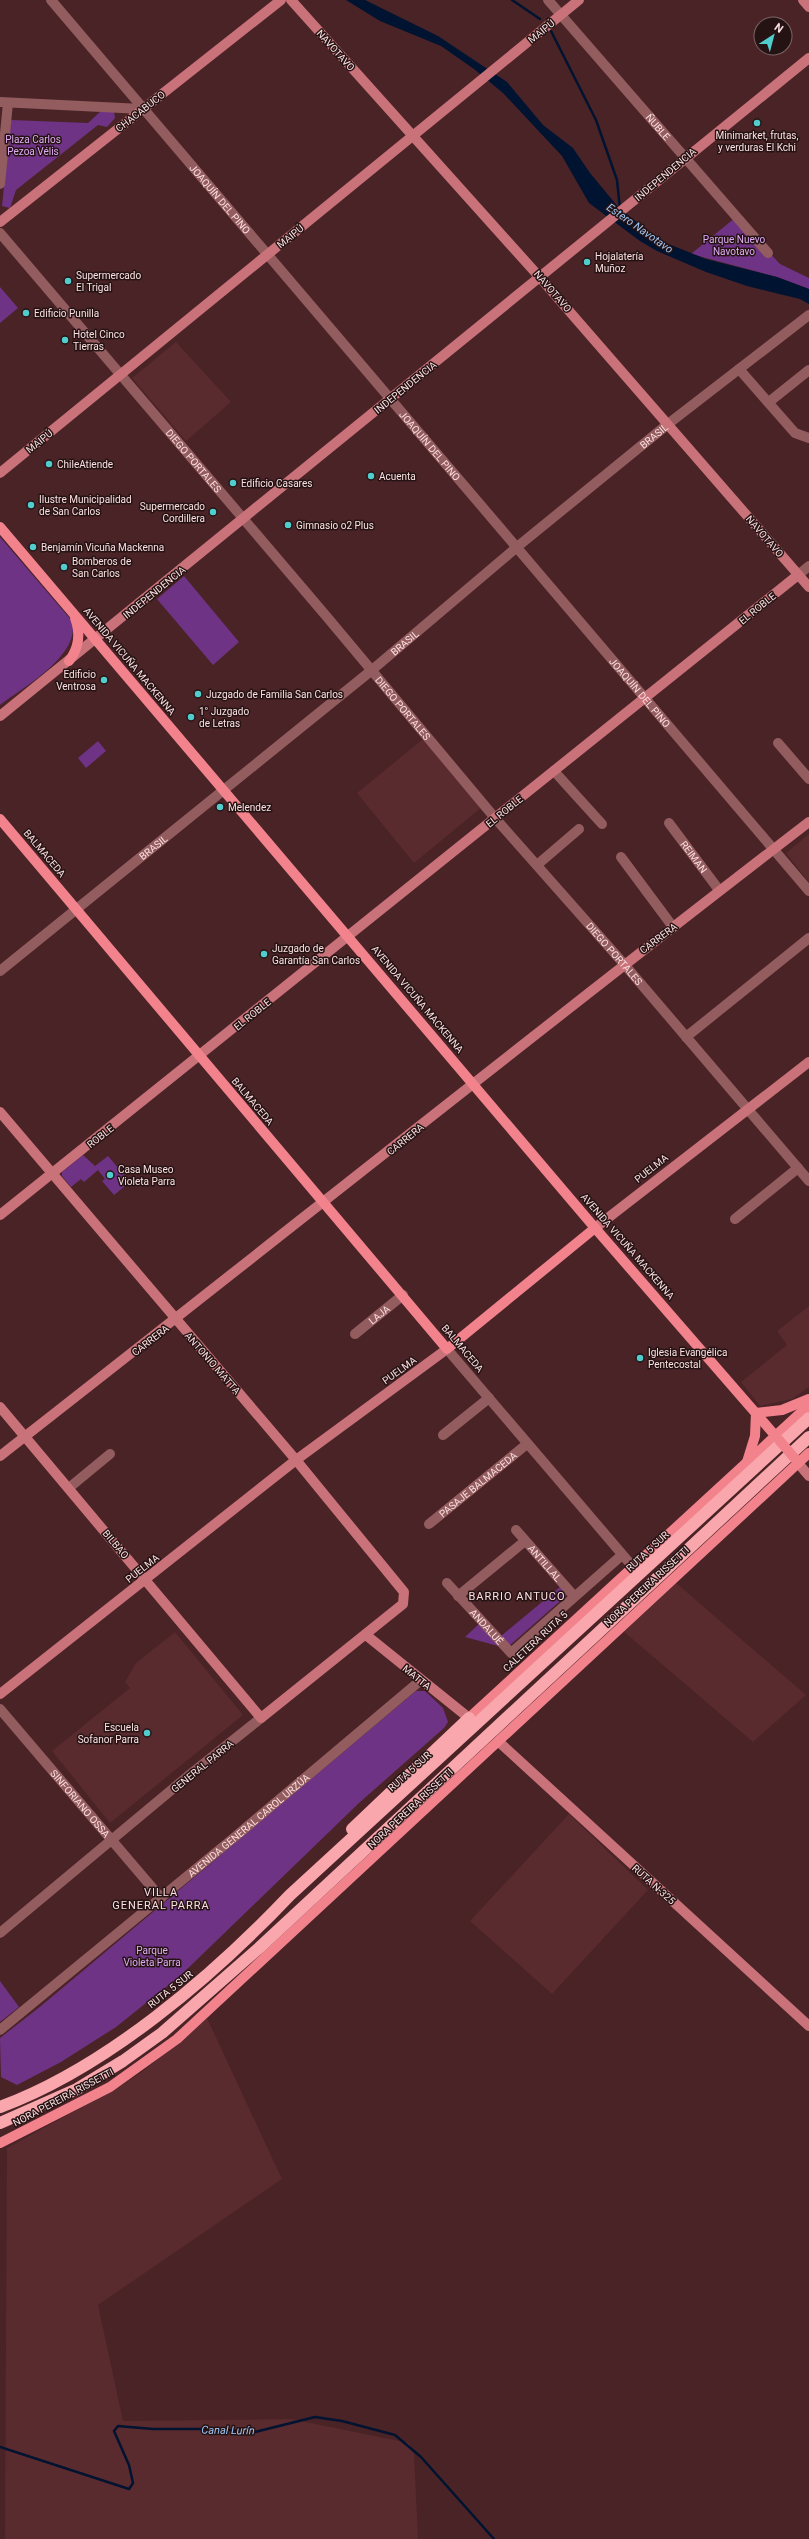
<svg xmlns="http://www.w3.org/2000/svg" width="809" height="2539" viewBox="0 0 809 2539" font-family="Roboto,sans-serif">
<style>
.built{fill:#592a2e}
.green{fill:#6f3386}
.water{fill:#001330}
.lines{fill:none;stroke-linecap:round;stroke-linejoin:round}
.stream{stroke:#001330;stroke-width:2.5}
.street{stroke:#935c5f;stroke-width:10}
.secondary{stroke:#c97279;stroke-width:10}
.primary{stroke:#f2838c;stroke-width:10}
.highway{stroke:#f9a7ac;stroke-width:12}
.primary-bridge{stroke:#f2838c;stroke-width:10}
.poi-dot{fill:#52cdcd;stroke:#251314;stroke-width:1.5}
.labels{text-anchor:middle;stroke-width:3;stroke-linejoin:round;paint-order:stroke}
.street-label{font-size:10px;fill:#fce0e1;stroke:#251314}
.poi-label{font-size:10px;fill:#fce0e1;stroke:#251314;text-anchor:start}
.park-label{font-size:10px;fill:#dfacf5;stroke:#251314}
.water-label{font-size:11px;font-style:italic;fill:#a1c5f3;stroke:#251314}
.neighbourhood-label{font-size:11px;letter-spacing:1px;fill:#fce0e1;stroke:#251314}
</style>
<rect width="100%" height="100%" fill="#4a2326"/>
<g class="built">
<polygon points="176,342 231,402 186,441 132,378"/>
<polygon points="423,739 482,807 414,863 357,793"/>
<polygon points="809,834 809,882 786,853"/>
<polygon points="809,1306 809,1387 792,1399 760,1406 741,1382 787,1345 777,1331"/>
<polygon points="675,1582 806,1695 753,1742 623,1631"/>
<polygon points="175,1632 243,1715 110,1823 52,1751 130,1688 125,1682 136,1663"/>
<polygon points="569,1814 648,1890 552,1994 470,1921"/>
<polygon points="207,2018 282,2179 98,2305 123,2421 291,2419 409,2443 414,2454 418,2539 5,2539 7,2148 119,2087 146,2069"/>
</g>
<g class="green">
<polygon points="101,111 114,112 115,118 107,127 98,125 16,190 10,208 2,206 11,120 88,123"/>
<polygon points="736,217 780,264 809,278 809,289 777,277 691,254"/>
<polygon points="0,287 18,308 0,323"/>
<path d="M0,537l72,84c9,34 -48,66 -72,84z"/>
<polygon points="184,576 239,642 213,665 157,599"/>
<polygon points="98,741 106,751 86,768 78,758"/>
<polygon points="83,1155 95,1166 108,1156 130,1182 114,1195 102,1181 105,1179 98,1170 84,1182 81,1179 71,1187 62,1176 62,1172"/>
<polygon points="560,1587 567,1595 509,1646 501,1636"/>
<polygon points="479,1624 502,1647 465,1637"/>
<polygon points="416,1691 425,1691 443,1708 448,1722 444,1728 359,1803 181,1975 116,2027 61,2062 17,2085 1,2077 0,2038 41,2006"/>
<polygon points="0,1981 19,2007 0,2022"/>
</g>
<polygon class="water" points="346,0 365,0 438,36 507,82 543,125 573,148 590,173 619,208 661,241 706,259 777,277 809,289 809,304 800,299 747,286 706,272 657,251 640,241 589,203 562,156 503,93 474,69 441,46 380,21"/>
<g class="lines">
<g class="stream">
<polyline points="512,0 540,19"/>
<polyline points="551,31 596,120 617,180 620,209"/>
<polyline points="0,2447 129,2489 133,2483 129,2465 114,2431 118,2426 153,2429 215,2429 255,2432 315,2417 342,2421 395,2435 421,2457 494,2539"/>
</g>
<g class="street">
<path id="s1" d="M51,0l758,891"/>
<path id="s2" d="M548,0l220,253"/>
<polyline points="0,102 142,109"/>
<polyline points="0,184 8,103"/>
<path id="s3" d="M0,233l327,384 168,201 129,146 185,217"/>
<polyline points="739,369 795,433 809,438"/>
<polyline points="769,402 809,370"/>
<polyline points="798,575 809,566"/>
<polyline points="778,743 809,779"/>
<polyline points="554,771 602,824"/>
<path id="s4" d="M669,823l50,67"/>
<polyline points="621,857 673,927"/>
<polyline points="537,865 579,829"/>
<path id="s5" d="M0,971l372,-301 145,-123 151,-123 141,-109"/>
<polyline points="686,1037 809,938"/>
<polyline points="735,1219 798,1168"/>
<path id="s6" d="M355,1334l48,-39"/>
<polyline points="447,1349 633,1567"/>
<polyline points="443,1435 489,1398"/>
<polyline points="70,1487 110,1454"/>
<path id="s7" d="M429,1524l98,-80"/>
<path id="s8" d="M516,1530l58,66"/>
<path id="s9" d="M447,1583l64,70 111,-98"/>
<polyline points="458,1596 525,1541"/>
<path id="s10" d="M0,1709l161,189"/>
<polyline points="0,1933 187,1777 261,1718"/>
<path id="s11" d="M0,2030l236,-194 185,-156"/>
</g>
<g class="secondary">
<polyline points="291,0 543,281 809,587"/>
<polyline points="803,0 809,7"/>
<polyline points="0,222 281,0"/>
<polyline points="0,473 579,0"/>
<polyline points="0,716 809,58"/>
<polyline points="0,1112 296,1460 404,1592 403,1604 261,1718 0,1407"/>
<polyline points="0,1215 798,575"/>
<polyline points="595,1228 809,1062"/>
<path d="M0,1456c270,-211 537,-425 809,-634"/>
<polyline points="798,1463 809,1476"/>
<polyline points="366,1635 469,1718"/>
<polyline points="0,1694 296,1460 447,1349"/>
<polyline points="499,1742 809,2026"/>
</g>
<g class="primary">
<polyline points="0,527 595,1228 779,1440"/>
<path d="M69,661c10,-13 12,-27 6,-43"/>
<polyline points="0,819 447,1349 595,1228"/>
<polyline points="756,1413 782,1410 809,1399"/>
<polyline points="747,1462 755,1436 756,1413"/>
<polyline points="469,1718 809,1405"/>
<polyline points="0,2143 110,2087 177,2039 809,1453"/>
</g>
<g class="highway">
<polyline points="352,1829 469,1718"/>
<path d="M0,2107c106,-39 213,-131 290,-212l519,-477"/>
<polyline points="0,2123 77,2089 123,2061 162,2033 259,1948 809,1437"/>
</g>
<polyline class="primary-bridge" points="779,1440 797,1461"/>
</g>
<g class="poi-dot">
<circle cx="757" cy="123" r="4"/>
<circle cx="587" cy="262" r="4"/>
<circle cx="68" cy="281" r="4"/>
<circle cx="26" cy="313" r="4"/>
<circle cx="65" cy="340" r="4"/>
<circle cx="49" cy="464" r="4"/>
<circle cx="371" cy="476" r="4"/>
<circle cx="233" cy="483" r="4"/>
<circle cx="31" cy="505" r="4"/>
<circle cx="213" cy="512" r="4"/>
<circle cx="288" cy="525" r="4"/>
<circle cx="33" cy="547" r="4"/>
<circle cx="64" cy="567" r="4"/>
<circle cx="104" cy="680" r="4"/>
<circle cx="198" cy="694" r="4"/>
<circle cx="191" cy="717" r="4"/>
<circle cx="220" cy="807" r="4"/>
<circle cx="264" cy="954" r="4"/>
<circle cx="110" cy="1175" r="4"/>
<circle cx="640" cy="1358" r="4"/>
<circle cx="147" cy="1733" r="4"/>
</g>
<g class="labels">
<g class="street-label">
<text transform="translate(541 31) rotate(-39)" y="4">MAIPÚ</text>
<text transform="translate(336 50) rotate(48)" y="4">NAVOTAVO</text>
<text transform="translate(140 111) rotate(-38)" y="4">CHACABUCO</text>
<text dy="4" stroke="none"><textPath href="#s2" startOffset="168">ÑUBLE</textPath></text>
<text transform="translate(665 174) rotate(-40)" y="4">INDEPENDENCIA</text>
<text dy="4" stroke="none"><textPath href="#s1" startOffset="261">JOAQUÍN DEL PINO</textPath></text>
<text transform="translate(290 236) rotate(-39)" y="4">MAIPÚ</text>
<text transform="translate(553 291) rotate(49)" y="4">NAVOTAVO</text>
<text transform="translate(405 387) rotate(-39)" y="4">INDEPENDENCIA</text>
<text dy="4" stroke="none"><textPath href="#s5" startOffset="845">BRASIL</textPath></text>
<text transform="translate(39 441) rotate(-39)" y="4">MAIPÚ</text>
<text dy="4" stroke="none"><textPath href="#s1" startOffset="585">JOAQUÍN DEL PINO</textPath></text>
<text dy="4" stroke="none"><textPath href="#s3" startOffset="299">DIEGO PORTALES</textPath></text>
<text transform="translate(765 536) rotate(49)" y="4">NAVOTAVO</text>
<text transform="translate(154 592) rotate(-39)" y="4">INDEPENDENCIA</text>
<text transform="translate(757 608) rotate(-39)" y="4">EL ROBLE</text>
<text dy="4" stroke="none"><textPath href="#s5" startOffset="521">BRASIL</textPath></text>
<text transform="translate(130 661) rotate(50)" y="4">AVENIDA VICUÑA MACKENNA</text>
<text dy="4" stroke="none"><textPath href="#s1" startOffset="909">JOAQUÍN DEL PINO</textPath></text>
<text dy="4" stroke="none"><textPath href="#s3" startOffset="623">DIEGO PORTALES</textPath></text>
<text transform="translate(504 811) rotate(-39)" y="4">EL ROBLE</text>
<text dy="4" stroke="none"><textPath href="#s5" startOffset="197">BRASIL</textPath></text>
<text transform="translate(45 853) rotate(50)" y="4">BALMACEDA</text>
<text dy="4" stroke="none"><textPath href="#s4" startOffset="42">REIMAN</textPath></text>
<text transform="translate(658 938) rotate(-37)" y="4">CARRERA</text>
<text dy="4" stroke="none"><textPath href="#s3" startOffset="947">DIEGO PORTALES</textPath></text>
<text transform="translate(418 999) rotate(50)" y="4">AVENIDA VICUÑA MACKENNA</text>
<text transform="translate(252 1014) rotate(-39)" y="4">EL ROBLE</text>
<text transform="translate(253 1101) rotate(50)" y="4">BALMACEDA</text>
<text transform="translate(100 1136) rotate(-38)" y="4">ROBLE</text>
<text transform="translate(405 1139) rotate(-39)" y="4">CARRERA</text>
<text transform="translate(651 1168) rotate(-38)" y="4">PUELMA</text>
<text transform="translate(628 1246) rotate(49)" y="4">AVENIDA VICUÑA MACKENNA</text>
<text dy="4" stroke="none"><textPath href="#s6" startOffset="31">LAJA</textPath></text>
<text transform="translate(150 1340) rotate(-38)" y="4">CARRERA</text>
<text transform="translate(463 1348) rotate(50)" y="4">BALMACEDA</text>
<text transform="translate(213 1363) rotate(49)" y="4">ANTONIO MATTA</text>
<text transform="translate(399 1370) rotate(-36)" y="4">PUELMA</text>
<text dy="4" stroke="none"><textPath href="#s7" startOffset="63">PASAJE BALMACEDA</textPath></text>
<text transform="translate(116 1544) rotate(50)" y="4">BILBAO</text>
<text transform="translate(647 1551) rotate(-43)" y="4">RUTA 5 SUR</text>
<text dy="4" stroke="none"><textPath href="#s8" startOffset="44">ANTILLAL</textPath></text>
<text transform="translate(142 1568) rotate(-38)" y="4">PUELMA</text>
<text transform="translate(646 1586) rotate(-43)" y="4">NORA PEREIRA RISSETTI</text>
<text dy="4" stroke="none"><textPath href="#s9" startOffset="59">ANDALUÉ</textPath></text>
<text transform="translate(535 1641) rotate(-43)" y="4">CALETERA RUTA 5</text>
<text transform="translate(417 1677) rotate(39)" y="4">MATTA</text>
<text transform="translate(202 1766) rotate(-39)" y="4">GENERAL PARRA</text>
<text transform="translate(409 1771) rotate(-42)" y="4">RUTA 5 SUR</text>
<text dy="4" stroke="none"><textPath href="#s10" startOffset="124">SINFORIANO OSSA</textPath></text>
<text transform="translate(410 1808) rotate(-43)" y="4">NORA PEREIRA RISSETTI</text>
<text dy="4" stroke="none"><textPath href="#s11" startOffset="322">AVENIDA GENERAL CAROL URZÚA</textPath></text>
<text transform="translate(654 1884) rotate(42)" y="4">RUTA N-325</text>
<text transform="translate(170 1989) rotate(-38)" y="4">RUTA 5 SUR</text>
<text transform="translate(63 2097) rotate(-28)" y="4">NORA PEREIRA RISSETTI</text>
</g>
<g class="poi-label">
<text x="757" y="139" text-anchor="middle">Minimarket, frutas,<tspan x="757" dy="12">y verduras El Kchi</tspan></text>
<text x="595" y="260">Hojalatería<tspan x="595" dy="12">Muñoz</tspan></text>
<text x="76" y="279">Supermercado<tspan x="76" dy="12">El Trigal</tspan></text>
<text x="34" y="317">Edificio Punilla</text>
<text x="73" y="338">Hotel Cinco<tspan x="73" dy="12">Tierras</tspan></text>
<text x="57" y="468">ChileAtiende</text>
<text x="379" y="480">Acuenta</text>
<text x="241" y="487">Edificio Casares</text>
<text x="39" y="503">Ilustre Municipalidad<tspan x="39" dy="12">de San Carlos</tspan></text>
<text x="205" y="510" text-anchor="end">Supermercado<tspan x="205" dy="12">Cordillera</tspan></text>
<text x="296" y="529">Gimnasio o2 Plus</text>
<text x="41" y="551">Benjamín Vicuña Mackenna</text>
<text x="72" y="565">Bomberos de<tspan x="72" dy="12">San Carlos</tspan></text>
<text x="96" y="678" text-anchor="end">Edificio<tspan x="96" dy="12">Ventrosa</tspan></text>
<text x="206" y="698">Juzgado de Familia San Carlos</text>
<text x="199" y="715">1° Juzgado<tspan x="199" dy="12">de Letras</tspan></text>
<text x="228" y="811">Melendez</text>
<text x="272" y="952">Juzgado de<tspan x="272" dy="12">Garantía San Carlos</tspan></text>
<text x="118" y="1173">Casa Museo<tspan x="118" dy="12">Violeta Parra</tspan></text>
<text x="648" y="1356">Iglesia Evangélica<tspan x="648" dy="12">Pentecostal</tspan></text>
<text x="139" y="1731" text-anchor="end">Escuela<tspan x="139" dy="12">Sofanor Parra</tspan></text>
</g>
<g class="park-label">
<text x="33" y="143">Plaza Carlos<tspan x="33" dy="12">Pezoa Vélis</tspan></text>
<text x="734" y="243">Parque Nuevo<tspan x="734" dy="12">Navotavo</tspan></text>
<text x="152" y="1954">Parque<tspan x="152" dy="12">Violeta Parra</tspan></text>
</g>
<g class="water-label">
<text transform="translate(640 228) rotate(35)" y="4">Estero Navotavo</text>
<text transform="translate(228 2430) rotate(1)" y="4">Canal Lurín</text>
</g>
<g class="neighbourhood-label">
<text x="517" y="1600">BARRIO ANTUCO</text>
<text x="161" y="1896">VILLA<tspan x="161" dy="13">GENERAL PARRA</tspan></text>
</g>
</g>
<g transform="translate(773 36) rotate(36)"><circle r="19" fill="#251314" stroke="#7b6566"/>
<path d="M0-3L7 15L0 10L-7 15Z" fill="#52cdcd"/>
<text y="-6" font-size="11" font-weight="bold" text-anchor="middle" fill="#fce0e1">N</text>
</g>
</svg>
